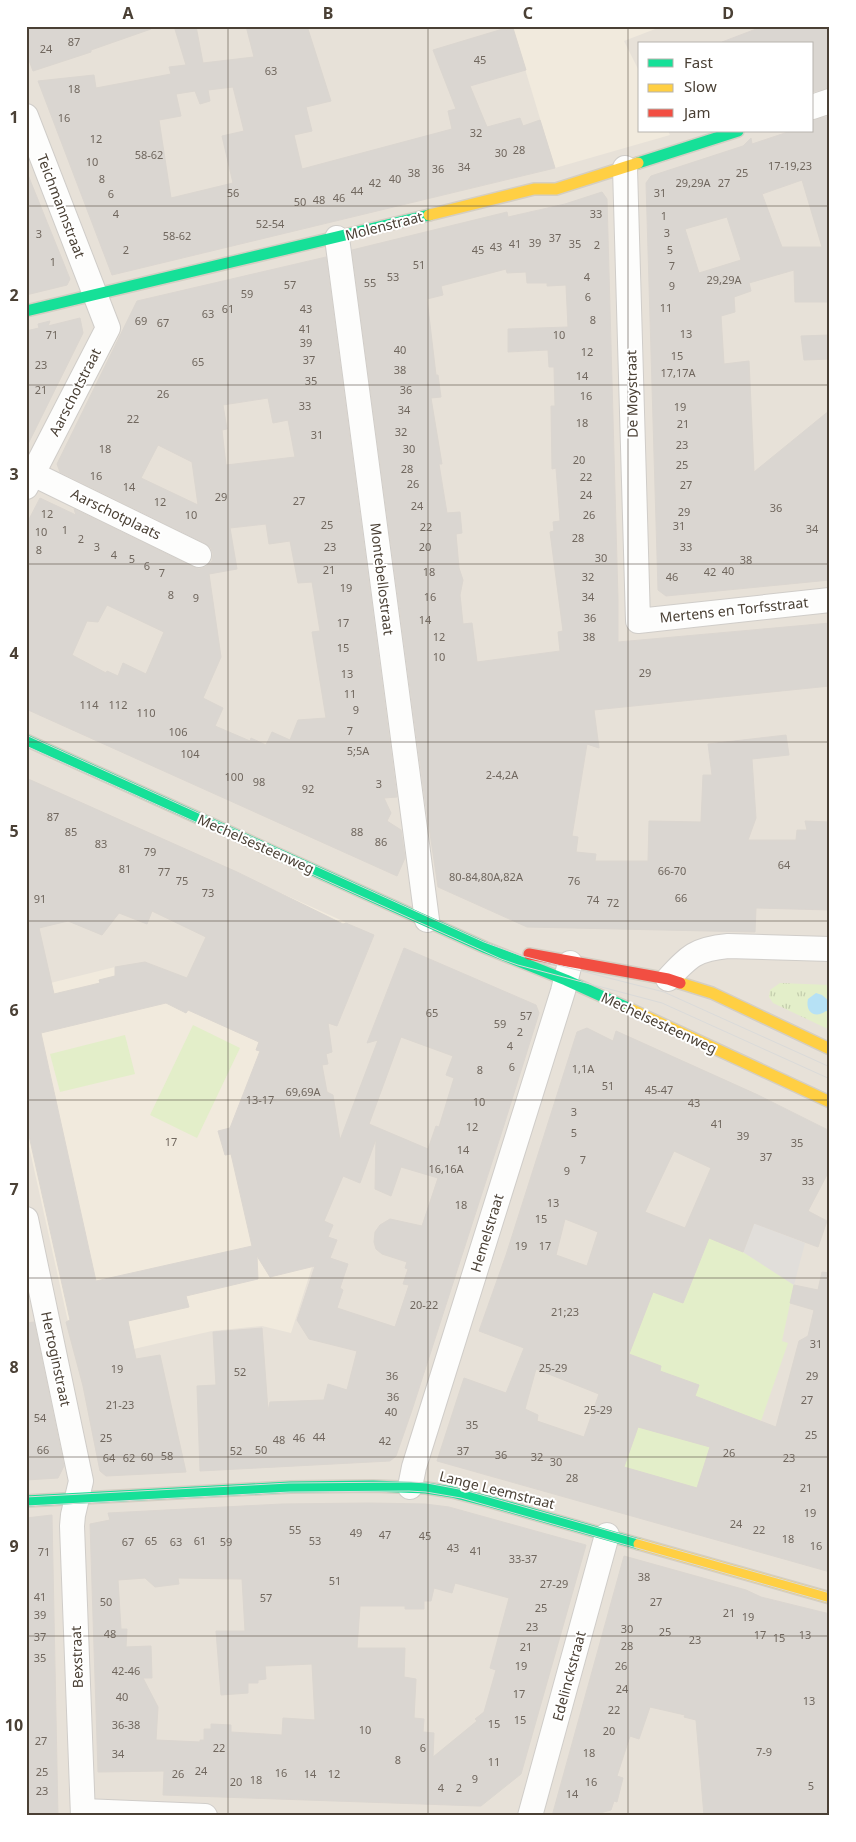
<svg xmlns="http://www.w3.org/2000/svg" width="856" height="1842" viewBox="0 0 856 1842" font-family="'Noto Sans',sans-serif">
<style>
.residential{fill:#e7e1d8;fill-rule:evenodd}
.education{fill:#f1eadd}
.park{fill:url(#park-tufts)}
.garden{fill:#e3eec9}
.parking{fill:#e1deda}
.water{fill:#b6e1f5}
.building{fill:#dad6d1;stroke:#dbd6d0;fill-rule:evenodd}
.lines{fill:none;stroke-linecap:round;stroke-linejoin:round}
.street-casing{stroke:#d0cdc9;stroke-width:26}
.fast-casing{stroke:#d4cec3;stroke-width:14}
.slow-casing{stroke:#d4cec3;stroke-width:14}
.jam-casing{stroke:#d4cec3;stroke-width:14}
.street{stroke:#fdfdfc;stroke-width:24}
.fast{stroke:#16e098;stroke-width:11}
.slow{stroke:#ffcf43;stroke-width:11}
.jam{stroke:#f24e42;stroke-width:11}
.tram{stroke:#dadad9;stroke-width:1}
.grid{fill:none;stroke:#4a4035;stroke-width:1;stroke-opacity:0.55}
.labels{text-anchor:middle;stroke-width:4;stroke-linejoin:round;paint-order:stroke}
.number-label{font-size:11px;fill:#70675e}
.street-label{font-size:14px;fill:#4a4035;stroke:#fff}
.neatline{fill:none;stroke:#4a4035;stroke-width:2}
.grid-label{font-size:16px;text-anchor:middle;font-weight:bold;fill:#4a4035}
</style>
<defs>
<pattern id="park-tufts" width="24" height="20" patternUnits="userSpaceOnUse" patternTransform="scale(1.25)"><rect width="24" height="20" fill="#e3eec9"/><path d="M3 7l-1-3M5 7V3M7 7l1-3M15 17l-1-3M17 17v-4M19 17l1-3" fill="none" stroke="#c4cdad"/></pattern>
</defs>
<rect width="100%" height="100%" fill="#f2efec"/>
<path class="residential" d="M26,26h804v1790h-804zM640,44h172v87h-172z"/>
<g class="education">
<polygon points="512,26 663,26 624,41 640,73 640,131 668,131 670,135 555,168"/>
<polygon points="237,873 356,927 297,1078 313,1264 291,1333 262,1326 212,1331 77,1362 26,1133 26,989 115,967 146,962 187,978"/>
</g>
<polygon class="park" points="780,983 830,985 830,1030 773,1003 769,997 770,990"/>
<g class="garden">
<polygon points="193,1025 240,1048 197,1138 150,1115"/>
<polygon points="125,1035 135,1074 60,1092 50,1054"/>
<polygon points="709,1238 743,1252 794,1285 782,1341 788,1343 761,1421 695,1396 699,1385 684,1380 680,1390 656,1381 661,1366 629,1354 653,1292 683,1303"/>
<polygon points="638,1427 710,1447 697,1488 624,1467"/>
</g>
<polygon class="parking" points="754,1223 805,1243 794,1285 743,1252"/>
<path class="water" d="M816,993l6,2 8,7v11l-4,-2c-11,8 -21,1 -18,-12z"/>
<g class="building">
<polygon points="26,26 150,26 151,29 91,50 91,52 33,71 26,52"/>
<path d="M174,26h22l7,37 51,-6 -8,-31h61l24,75 -25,6 6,24 -18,4 8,34 150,-40 -4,-18 8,-2 -23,-59 73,-22v2l7,-2 13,42 -56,16 17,41 33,-9 3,8 17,-6 15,48 -443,107 -74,-194 56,-6 2,13 75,-14 -2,-7 17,-2zM233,87l11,44 -22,5 11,47 -62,15 -12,-78 22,-4 -5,-22 19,-3 5,13 10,-3 -2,-11z"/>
<polygon points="764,26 830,26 830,88 812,92 812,44 723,44 722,42"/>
<path d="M830,116v186h-35l-1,-32 -45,13 2,8 -17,6 1,15 -14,4 3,48 25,-3 5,111 76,-62v170l-164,16 -8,-6 -12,-407 5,-7 92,-30 8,-8 1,6 39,-13h21v-11zM802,180l20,67h-40l-20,-53zM727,217l14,43 -42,13 -14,-44z"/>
<polygon points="26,170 70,279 67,285 26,295"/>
<path d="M602,192l5,7 11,400v43l212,-19v63l-236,24 5,38 -12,-4 -15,92 6,1 -2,15 20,2 -1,7h53l1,-40 52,1 2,-47h9l-4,-31 78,-9 3,20 -37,4 4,59 -8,22h48l1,-10h10l-2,-9 25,1v88l-74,-2 -1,24 -228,-5 -89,-40 -14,-94 -72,-543 155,-38 1,5 57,-13zM506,269l1,4 19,-1 1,11h20v3l19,-1 2,42 -60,2v23l40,-2 1,17h5l1,39h-4l1,63 4,-1 4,53 -7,1 1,9 -4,1 13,99 -5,1 2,19 -83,11 -5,-39 -9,1 -3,-29 3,-15 -4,-12 -3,-34 6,-1 -2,-21 -13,1 -8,-49h3l-11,-66 10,-1 -3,-22h-2l-9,-76 16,-4 -2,-9z"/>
<path d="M326,257l71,540 -13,1 7,15 -4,8 14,9 4,28 -8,18 -371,-167v-184l14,-27 36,17 -2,-6 119,58 6,2 7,-2 6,-6 1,-7 -2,-6 -6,-5 -145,-71 -3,-8 80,-163zM268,398l5,25 15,-3 7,37 -69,8 -4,-35 5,-1 -4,-24zM158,445l34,17 6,43 -57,-27zM266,524l3,20 21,-3 8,42 14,-1 8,49 -8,1 14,86 -28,2 -8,20 -18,-8 -6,13 -15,-7 -1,3 -35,-15 8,-18 -20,-10 18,-41 -12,-83 28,-5 -7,-41zM107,605l57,27 -18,42 -23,-11 -5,13 -11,-5 -1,2 -34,-18 15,-34 11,1z"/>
<polygon points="80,318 83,333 26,448 26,331 39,328 38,324 50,321 48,326"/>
<polygon points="830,335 830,359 804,360 801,336"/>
<path d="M26,778l211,94 106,52 3,-1 28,12 -37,91 -9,-3 4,29 -6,2 2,10 -6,1 5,27 6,3 7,45 38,-100 -11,3 37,-95 132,57 3,8 -35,112 -92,285 -16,46 -6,5 -190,10 -3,-85 19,-1 -3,-53 49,-4 6,83 2,-9 54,-2 4,-16 19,6 10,-39 -48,-12 -12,-19 18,-54 -45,11 -13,-21 1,23 -72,17 3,11 -61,14 8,38 24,-4 26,117 -80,4 -6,-5 -17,-85 -17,-64 4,-2 -44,-198zM152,911l54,26 -19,41 -42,-16 -30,5v9l-16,4 1,3 -46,11 -15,-66 29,-7 34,14 17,-22 28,11zM166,1003l20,10 2,-3 71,32 -3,8 4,1 -30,77 -12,3 7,24 6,-1 21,92 -156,35 -55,-248zM401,1037l52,19 -7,19 8,3 -15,49 -3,-1 -8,23 -59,-25zM376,1139l-1,50 16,7 10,-29 37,11 -16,48 -32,-7 -10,6 -5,7 -1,10 2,7 6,5 25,8 -2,6 3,1 -5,15 6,1 -14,42 -58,-19 6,-18 -3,-2 8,-24 -18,-6 7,-18 -9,-3 5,-12 -9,-4 19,-45 17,7z"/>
<path d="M587,1028l26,13 3,-10 142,64 72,36v38l-22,42 19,10 -9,26 -64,-24 -11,29 -34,-14 -26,65 -30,-11 -24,62 32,12 -1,5 39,14 -4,11 81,31 23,-86 9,-5 6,-26 -24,-7 4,-18 24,5 4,-18 8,1v299l-393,-111 27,-83 42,15 18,-45 -45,-17 27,-76 71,-223zM674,1151l37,17 -26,60 -40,-16zM565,1219l33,13 -11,34 -31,-11zM536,1369l63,25 -15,43 -47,-16 1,-6 -13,-6zM638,1427l72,20 -13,41 -73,-21z"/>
<polygon points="34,1322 64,1466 58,1478 26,1480 26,1323"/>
<path d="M368,1503l57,1 24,3 137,38 -65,229 -40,32h-3l-315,-11 1,-24 -66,1 -8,-248 20,-4 -2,-7 174,-9zM145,1578l10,9 24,-3 -1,-6 64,1 3,52h-29l5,64 27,-2v-10h10v-3l8,-1 -1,-13 47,-2 3,56 -32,-2 -1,17 -51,-3v-7l-20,-1v5h-7v11h-4v2l-44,-2 2,-33 -15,-29h9l-1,-32 -25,1 1,-18h-6l-3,-49zM455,1583l54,15 -19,70 6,2 -12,42 -9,7 2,2 -44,36 1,-24 -11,-1 1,-13 -10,-1 2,-39 -12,-2 1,-29h-48l3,-42h45v3h19v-8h7l3,-13 18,5z"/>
<polygon points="52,1515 58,1816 26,1816 26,1518"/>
<polygon points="624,1556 746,1590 761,1597 830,1614 830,1816 704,1816 696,1720 684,1717 685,1715 650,1707 639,1739 630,1736 617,1776 623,1778 617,1802 614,1801 611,1810 589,1816 552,1816"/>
</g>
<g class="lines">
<g class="street-casing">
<g id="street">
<polyline points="812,107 830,101"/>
<polyline points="26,116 108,328 26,487"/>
<polyline points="625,168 638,621 830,600"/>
<polyline points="337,238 427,920"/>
<polyline points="33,474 199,555"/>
<path d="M668,979c21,-23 28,-30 60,-33l102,3"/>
<polyline points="26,1219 81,1481 73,1515 72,1526 83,1816"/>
<polyline points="410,1487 414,1467 563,991 570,963"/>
<polyline points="83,1811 205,1816"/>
<polyline points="530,1816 607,1535"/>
</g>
</g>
<g class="fast-casing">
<g id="fast">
<polyline points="638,163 738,131"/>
<polyline points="26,311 429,215"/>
<polyline points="26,740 486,948 566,980 630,1009"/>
<polyline points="26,1501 290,1487 373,1486 426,1488 452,1492 491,1502 639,1544"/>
</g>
</g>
<g class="slow-casing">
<g id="slow">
<polyline points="429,215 534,189 556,189 638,163"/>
<polyline points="680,983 712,993 830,1049"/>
<polyline points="630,1009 830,1102"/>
<polyline points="639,1544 830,1598"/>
</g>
</g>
<g class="jam-casing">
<polyline id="jam" points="529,954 668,979 680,983"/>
</g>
<use href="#street" class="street"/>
<use href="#fast" class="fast"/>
<use href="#slow" class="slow"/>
<use href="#jam" class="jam"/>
<g class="tram">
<polyline points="26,735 484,942 522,956 664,992 830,1067"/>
<polyline points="26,746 501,959 518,965 662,1003 830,1079"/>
<polyline points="26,1497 289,1483 411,1482 427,1483 464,1490 830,1593"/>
<polyline points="26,1506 290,1492 409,1491 426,1492 461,1498 830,1603"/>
</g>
</g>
<path class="grid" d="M228,26v1790M428,26v1790M628,26v1790M26,206h804M26,385h804M26,564h804M26,742h804M26,921h804M26,1100h804M26,1278h804M26,1457h804M26,1636h804"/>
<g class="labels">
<g class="number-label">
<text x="74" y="46">87</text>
<text x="46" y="53">24</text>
<text x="480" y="64">45</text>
<text x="271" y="75">63</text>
<text x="74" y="93">18</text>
<text x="64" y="122">16</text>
<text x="476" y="137">32</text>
<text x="96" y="143">12</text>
<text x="519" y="154">28</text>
<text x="501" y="157">30</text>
<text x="149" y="159">58-62</text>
<text x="92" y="166">10</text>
<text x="790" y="170">17-19,23</text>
<text x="464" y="171">34</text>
<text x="438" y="173">36</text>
<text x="414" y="177">38</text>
<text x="742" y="177">25</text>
<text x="102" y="183">8</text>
<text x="395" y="183">40</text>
<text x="375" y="187">42</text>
<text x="693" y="187">29,29A</text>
<text x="724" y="187">27</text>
<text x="357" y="195">44</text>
<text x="233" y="197">56</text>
<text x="660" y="197">31</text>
<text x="111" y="198">6</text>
<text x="339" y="202">46</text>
<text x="319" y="204">48</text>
<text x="300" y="206">50</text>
<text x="116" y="218">4</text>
<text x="596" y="218">33</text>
<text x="664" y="220">1</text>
<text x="270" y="228">52-54</text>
<text x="667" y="237">3</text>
<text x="39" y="238">3</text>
<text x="177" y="240">58-62</text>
<text x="555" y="242">37</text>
<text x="535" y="247">39</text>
<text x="515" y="248">41</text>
<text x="575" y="248">35</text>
<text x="597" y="249">2</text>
<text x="496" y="251">43</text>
<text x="126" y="254">2</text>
<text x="478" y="254">45</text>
<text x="670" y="254">5</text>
<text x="53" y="266">1</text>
<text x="419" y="269">51</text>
<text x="672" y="270">7</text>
<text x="393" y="281">53</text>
<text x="587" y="281">4</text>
<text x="724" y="284">29,29A</text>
<text x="370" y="287">55</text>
<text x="290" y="289">57</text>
<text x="672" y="290">9</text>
<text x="247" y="298">59</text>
<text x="588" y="301">6</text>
<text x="666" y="312">11</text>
<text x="228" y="313">61</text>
<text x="306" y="313">43</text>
<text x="208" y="318">63</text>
<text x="593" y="324">8</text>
<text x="141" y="325">69</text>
<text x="163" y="327">67</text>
<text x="305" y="333">41</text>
<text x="686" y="338">13</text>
<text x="52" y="339">71</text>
<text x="559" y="339">10</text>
<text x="306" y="347">39</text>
<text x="400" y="354">40</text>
<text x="587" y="356">12</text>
<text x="677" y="360">15</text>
<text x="309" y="364">37</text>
<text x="198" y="366">65</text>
<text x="41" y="369">23</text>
<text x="400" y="374">38</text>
<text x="678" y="377">17,17A</text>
<text x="582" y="380">14</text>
<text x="311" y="385">35</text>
<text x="41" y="394">21</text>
<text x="406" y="394">36</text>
<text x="163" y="398">26</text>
<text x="586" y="400">16</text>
<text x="305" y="410">33</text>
<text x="680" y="411">19</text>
<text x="404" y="414">34</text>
<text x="133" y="423">22</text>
<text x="582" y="427">18</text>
<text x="683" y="428">21</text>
<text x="401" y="436">32</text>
<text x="317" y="439">31</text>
<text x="682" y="449">23</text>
<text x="105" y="453">18</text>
<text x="409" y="453">30</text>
<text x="579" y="464">20</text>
<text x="682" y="469">25</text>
<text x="407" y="473">28</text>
<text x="96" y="480">16</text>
<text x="586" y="481">22</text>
<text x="413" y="488">26</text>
<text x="686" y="489">27</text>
<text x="129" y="491">14</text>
<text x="586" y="499">24</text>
<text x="221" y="501">29</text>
<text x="299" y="505">27</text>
<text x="160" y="506">12</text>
<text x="417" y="510">24</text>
<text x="776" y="512">36</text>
<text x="684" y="516">29</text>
<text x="47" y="518">12</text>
<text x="191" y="519">10</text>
<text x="589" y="519">26</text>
<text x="327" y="529">25</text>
<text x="679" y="530">31</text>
<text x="426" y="531">22</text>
<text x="812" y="533">34</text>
<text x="65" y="534">1</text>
<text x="41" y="536">10</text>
<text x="578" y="542">28</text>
<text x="81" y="543">2</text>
<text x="97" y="551">3</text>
<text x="330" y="551">23</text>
<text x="425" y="551">20</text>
<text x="686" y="551">33</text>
<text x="39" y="554">8</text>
<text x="114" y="559">4</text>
<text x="601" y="562">30</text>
<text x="132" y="563">5</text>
<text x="746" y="564">38</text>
<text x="147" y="570">6</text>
<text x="329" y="574">21</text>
<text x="728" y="575">40</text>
<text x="429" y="576">18</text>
<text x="710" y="576">42</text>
<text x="162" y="577">7</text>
<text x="588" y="581">32</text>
<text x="672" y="581">46</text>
<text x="346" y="592">19</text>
<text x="171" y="599">8</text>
<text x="430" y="601">16</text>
<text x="588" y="601">34</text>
<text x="196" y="602">9</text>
<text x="590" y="622">36</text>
<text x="425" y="624">14</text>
<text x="343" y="627">17</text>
<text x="439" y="641">12</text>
<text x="589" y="641">38</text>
<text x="343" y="652">15</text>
<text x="439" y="661">10</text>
<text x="645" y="677">29</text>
<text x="347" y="678">13</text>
<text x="350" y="698">11</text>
<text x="89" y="709">114</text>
<text x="118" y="709">112</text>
<text x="356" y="714">9</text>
<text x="146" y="717">110</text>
<text x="350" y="735">7</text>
<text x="178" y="736">106</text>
<text x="358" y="755">5;5A</text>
<text x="190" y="758">104</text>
<text x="502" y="779">2-4,2A</text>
<text x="234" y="781">100</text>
<text x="259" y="786">98</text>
<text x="379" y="788">3</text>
<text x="308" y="793">92</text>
<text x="53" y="821">87</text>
<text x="71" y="836">85</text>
<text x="357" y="836">88</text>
<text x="381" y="846">86</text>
<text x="101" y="848">83</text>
<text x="150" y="856">79</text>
<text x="784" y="869">64</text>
<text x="125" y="873">81</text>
<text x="672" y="875">66-70</text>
<text x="164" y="876">77</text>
<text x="486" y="881">80-84,80A,82A</text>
<text x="182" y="885">75</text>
<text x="574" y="885">76</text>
<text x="208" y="897">73</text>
<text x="681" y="902">66</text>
<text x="40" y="903">91</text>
<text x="593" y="904">74</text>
<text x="613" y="907">72</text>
<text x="432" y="1017">65</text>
<text x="526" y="1020">57</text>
<text x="500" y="1028">59</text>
<text x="520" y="1036">2</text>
<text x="510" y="1050">4</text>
<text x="512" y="1071">6</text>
<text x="583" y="1073">1,1A</text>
<text x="480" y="1074">8</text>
<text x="608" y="1090">51</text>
<text x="659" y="1094">45-47</text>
<text x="303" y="1096">69,69A</text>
<text x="260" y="1104">13-17</text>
<text x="479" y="1106">10</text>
<text x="694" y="1107">43</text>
<text x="574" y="1116">3</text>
<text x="717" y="1128">41</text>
<text x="472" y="1131">12</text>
<text x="574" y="1137">5</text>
<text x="743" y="1140">39</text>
<text x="171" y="1146">17</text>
<text x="797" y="1147">35</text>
<text x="463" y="1154">14</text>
<text x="766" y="1161">37</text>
<text x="583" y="1164">7</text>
<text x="446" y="1173">16,16A</text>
<text x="567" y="1175">9</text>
<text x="808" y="1185">33</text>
<text x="553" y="1207">13</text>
<text x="461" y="1209">18</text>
<text x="541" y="1223">15</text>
<text x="521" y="1250">19</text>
<text x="545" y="1250">17</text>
<text x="424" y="1309">20-22</text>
<text x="565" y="1316">21;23</text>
<text x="816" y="1348">31</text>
<text x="553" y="1372">25-29</text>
<text x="117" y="1373">19</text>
<text x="240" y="1376">52</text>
<text x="392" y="1380">36</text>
<text x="812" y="1380">29</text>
<text x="393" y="1401">36</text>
<text x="807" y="1404">27</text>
<text x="120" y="1409">21-23</text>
<text x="598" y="1414">25-29</text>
<text x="391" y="1416">40</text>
<text x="40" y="1422">54</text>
<text x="472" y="1429">35</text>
<text x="811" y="1439">25</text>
<text x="319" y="1441">44</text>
<text x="106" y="1442">25</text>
<text x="299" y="1442">46</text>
<text x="279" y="1444">48</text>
<text x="385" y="1445">42</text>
<text x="43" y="1454">66</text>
<text x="261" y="1454">50</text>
<text x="236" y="1455">52</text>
<text x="463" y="1455">37</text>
<text x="729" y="1457">26</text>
<text x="501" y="1459">36</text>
<text x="167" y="1460">58</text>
<text x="147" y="1461">60</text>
<text x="537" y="1461">32</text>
<text x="109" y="1462">64</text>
<text x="129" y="1462">62</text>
<text x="789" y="1462">23</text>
<text x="556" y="1466">30</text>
<text x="572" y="1482">28</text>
<text x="806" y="1492">21</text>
<text x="810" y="1517">19</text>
<text x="736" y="1528">24</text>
<text x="295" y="1534">55</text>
<text x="759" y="1534">22</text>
<text x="356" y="1537">49</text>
<text x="385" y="1539">47</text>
<text x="425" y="1540">45</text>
<text x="788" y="1543">18</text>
<text x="151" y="1545">65</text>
<text x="200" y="1545">61</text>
<text x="315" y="1545">53</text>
<text x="128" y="1546">67</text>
<text x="176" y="1546">63</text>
<text x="226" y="1546">59</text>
<text x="816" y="1550">16</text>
<text x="453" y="1552">43</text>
<text x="476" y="1555">41</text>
<text x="44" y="1556">71</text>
<text x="523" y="1563">33-37</text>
<text x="644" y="1581">38</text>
<text x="335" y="1585">51</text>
<text x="554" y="1588">27-29</text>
<text x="40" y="1601">41</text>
<text x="266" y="1602">57</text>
<text x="106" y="1606">50</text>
<text x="656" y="1606">27</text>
<text x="541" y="1612">25</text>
<text x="729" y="1617">21</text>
<text x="40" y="1619">39</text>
<text x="748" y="1621">19</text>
<text x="532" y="1631">23</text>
<text x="627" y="1633">30</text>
<text x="665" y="1636">25</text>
<text x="110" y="1638">48</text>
<text x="760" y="1639">17</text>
<text x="805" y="1639">13</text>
<text x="40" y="1641">37</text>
<text x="779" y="1642">15</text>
<text x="695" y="1644">23</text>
<text x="627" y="1650">28</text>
<text x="526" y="1651">21</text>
<text x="40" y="1662">35</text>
<text x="521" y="1670">19</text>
<text x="621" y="1670">26</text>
<text x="126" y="1675">42-46</text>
<text x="622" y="1693">24</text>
<text x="519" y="1698">17</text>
<text x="122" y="1701">40</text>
<text x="809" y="1705">13</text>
<text x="614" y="1714">22</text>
<text x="520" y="1724">15</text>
<text x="494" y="1728">15</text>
<text x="126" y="1729">36-38</text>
<text x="365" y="1734">10</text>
<text x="609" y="1735">20</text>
<text x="41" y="1745">27</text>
<text x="219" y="1752">22</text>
<text x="423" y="1752">6</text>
<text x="764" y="1756">7-9</text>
<text x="589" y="1757">18</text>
<text x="118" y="1758">34</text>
<text x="398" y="1764">8</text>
<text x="494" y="1766">11</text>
<text x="201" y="1775">24</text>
<text x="42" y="1776">25</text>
<text x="281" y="1777">16</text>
<text x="178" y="1778">26</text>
<text x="310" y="1778">14</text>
<text x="334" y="1778">12</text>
<text x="475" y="1783">9</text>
<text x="256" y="1784">18</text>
<text x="236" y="1786">20</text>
<text x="591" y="1786">16</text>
<text x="811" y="1790">5</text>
<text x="441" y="1792">4</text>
<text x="459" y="1792">2</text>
<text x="42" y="1795">23</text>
<text x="572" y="1798">14</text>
</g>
<g class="street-label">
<text transform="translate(61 206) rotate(69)" y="5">Teichmannstraat</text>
<text transform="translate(384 226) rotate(-14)" y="5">Molenstraat</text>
<text transform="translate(75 392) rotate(-63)" y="5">Aarschotstraat</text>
<text transform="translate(632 394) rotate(-91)" y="5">De Moystraat</text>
<text transform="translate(116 514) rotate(26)" y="5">Aarschotplaats</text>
<text transform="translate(382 579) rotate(83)" y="5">Montebellostraat</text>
<text transform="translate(734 610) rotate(-6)" y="5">Mertens en Torfsstraat</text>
<text transform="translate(256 844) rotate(24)" y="5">Mechelsesteenweg</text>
<text transform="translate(659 1023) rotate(25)" y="5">Mechelsesteenweg</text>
<text transform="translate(487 1233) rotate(-73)" y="5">Hemelstraat</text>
<text transform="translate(56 1359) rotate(78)" y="5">Hertoginstraat</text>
<text transform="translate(497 1490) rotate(14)" y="5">Lange Leemstraat</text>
<text transform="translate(77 1657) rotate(-92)" y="5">Bexstraat</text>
<text transform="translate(569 1676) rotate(-75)" y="5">Edelinckstraat</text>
</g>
</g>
<rect width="856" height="1842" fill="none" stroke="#ffffff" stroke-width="55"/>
<rect x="638" y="42" width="175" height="90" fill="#ffffff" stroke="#b7b3ae"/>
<rect x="648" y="59" width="25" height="8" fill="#16e098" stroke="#b7b3ae"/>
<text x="684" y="68" font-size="15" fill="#4a4035">Fast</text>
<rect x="648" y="84" width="25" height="8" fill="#ffcf43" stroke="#b7b3ae"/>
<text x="684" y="92" font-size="15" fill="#4a4035">Slow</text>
<rect x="648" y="109" width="25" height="8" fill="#f24e42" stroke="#b7b3ae"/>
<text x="684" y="118" font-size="15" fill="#4a4035">Jam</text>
<rect x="28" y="28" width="800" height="1786" class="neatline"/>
<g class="grid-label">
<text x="128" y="19">A</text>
<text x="328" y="19">B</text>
<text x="528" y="19">C</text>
<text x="728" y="19">D</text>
<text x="14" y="123">1</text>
<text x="14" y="301">2</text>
<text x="14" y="480">3</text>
<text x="14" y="659">4</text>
<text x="14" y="837">5</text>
<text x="14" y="1016">6</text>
<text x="14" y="1195">7</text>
<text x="14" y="1373">8</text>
<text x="14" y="1552">9</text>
<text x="14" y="1731">10</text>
</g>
</svg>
